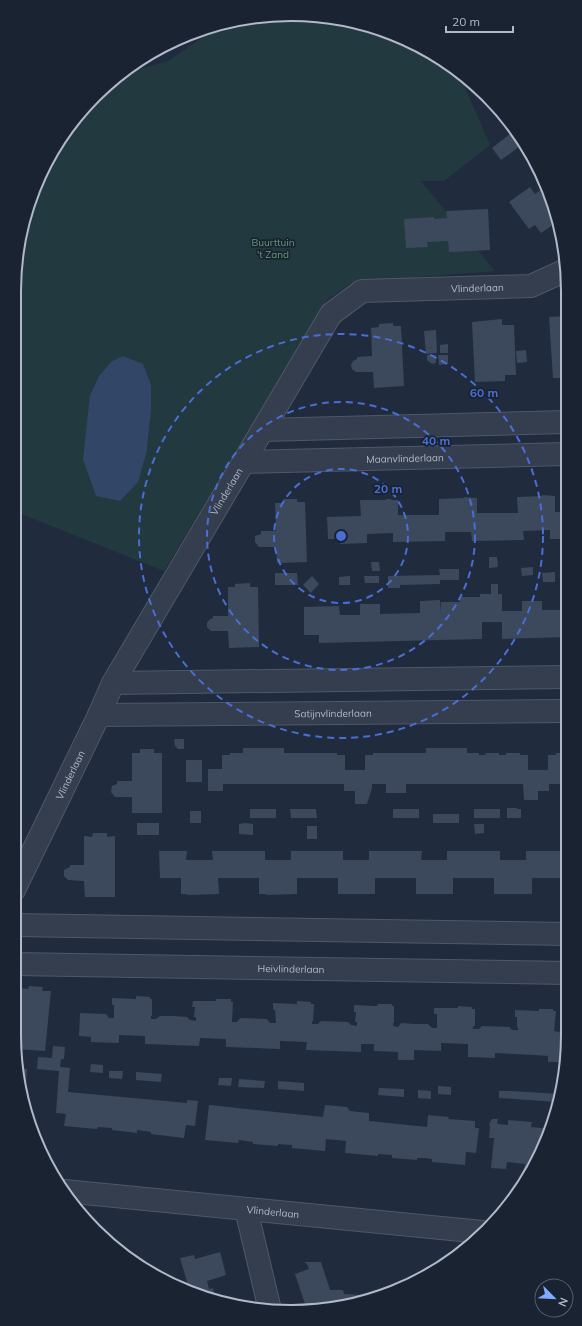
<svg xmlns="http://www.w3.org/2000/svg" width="582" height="1326" viewBox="0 0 582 1326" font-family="Mulish,sans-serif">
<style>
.green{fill:#223a3f;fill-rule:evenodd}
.water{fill:#324667}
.building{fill:#3c495d}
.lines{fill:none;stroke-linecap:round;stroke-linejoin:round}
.minor-casing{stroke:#4f5868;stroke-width:24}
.minor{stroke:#343e4e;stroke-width:22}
.ring{fill:none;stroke:#496ed4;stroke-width:2;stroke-dasharray:7 5}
.labels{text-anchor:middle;stroke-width:3.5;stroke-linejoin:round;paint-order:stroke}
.park-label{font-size:10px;fill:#649d74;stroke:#192332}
.street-label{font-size:10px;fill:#b0b8c9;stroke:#192332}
.rim{fill:none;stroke:#b0b8c9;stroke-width:2}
.centre{fill:#496ed4;stroke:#192332;stroke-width:2}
.ring-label{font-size:12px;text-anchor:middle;font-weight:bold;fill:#496ed4;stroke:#192332;stroke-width:3.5;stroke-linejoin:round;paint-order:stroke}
</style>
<rect width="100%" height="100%" fill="#202b3e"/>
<path class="green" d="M273,15l54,1 53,13 65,32 14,13 31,71 -46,36h-23l74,90 -142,11 -26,18 -163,271 -150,-60v-220l15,-89 22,-50 32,-44 34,-32 51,-15 31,-21 12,-10 -1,-3 10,-4zM111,362l40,23v25l-4,40 -57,-55 9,-19z"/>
<polygon class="water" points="123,356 143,364 151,385 151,410 147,450 138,482 120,501 96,496 83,459 90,395 99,376 111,362"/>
<g class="building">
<polygon points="515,130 523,144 501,160 492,148"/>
<polygon points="547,185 557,222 541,233 535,225 529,229 509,202 530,187 535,194"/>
<polygon points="488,209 490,250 449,252 448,241 427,242 428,247 406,248 404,219 434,217 434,219 447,218 446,211"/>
<polygon points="566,316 566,378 553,378 549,317"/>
<polygon points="502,319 502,325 514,325 516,375 505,375 505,381 475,382 472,322"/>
<polygon points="393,323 393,326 401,326 404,386 374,388 373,372 356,372 352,369 351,365 353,361 357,359 357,357 372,356 371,328 379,327 379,324"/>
<polygon points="436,330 437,353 426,354 424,331"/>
<polygon points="448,344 448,353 440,353 440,345"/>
<polygon points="526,350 527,362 517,363 516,351"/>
<polygon points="427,355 436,355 436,363 432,364 427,360"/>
<polygon points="438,355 448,355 448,364 439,365"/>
<polygon points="542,495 555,496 555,512 566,512 566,539 550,539 550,530 523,531 524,540 472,541 471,532 445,532 445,541 393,542 393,533 367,534 367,543 340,544 340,539 328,539 327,517 361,516 360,500 386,500 386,499 392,499 391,500 398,500 398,515 439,515 439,499 464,498 464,497 477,498 477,513 518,513 517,497 542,496"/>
<polygon points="283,499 297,499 297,502 305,502 307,562 277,563 276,547 259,547 255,542 255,536 261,534 261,531 276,531 275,503 283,503"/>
<polygon points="489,557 497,557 498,567 489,568"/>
<polygon points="371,562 379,562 380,571 372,571"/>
<polygon points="533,567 533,575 522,576 521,568"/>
<polygon points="439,569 459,569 459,580 440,580 440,584 400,585 400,588 388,588 388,576 440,575"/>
<polygon points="555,572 555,582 543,582 542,573"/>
<polygon points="275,573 297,573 298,585 275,585"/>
<polygon points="312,576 319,584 311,593 303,585"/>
<polygon points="350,576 350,585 339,585 339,577"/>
<polygon points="364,576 379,576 379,583 365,583"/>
<polygon points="250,583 250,587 258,587 259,647 229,648 228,631 211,631 207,627 207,623 209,620 213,618 213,616 228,616 228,587 235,587 235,584"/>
<polygon points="491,584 498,584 498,594 502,594 502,611 522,611 522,601 542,601 542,610 563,610 562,602 567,602 567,637 502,639 502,622 482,622 482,639 319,643 319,635 304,635 304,607 339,606 340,615 360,615 360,604 380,604 380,614 420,613 420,601 440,600 441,615 441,602 460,602 460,597 480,597 480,594 491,594"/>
<polygon points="174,739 184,739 184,749 178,749 175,746"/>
<polygon points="243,748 284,748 284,753 337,753 337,755 345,755 345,770 365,770 365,755 373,755 373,753 426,753 426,748 467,748 467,753 479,753 479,755 485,755 486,753 499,753 499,755 506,755 506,753 520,753 520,755 528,755 528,770 548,770 548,755 556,755 556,753 567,753 567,784 549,784 549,791 538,791 538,800 524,800 523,784 406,784 406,793 386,793 386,784 372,784 372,788 367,804 355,804 355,791 344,791 344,784 223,784 223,791 208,791 208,769 222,769 222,755 230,755 230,753 243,753"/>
<polygon points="140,749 154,749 154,753 162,753 162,813 132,813 132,797 115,797 111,792 112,786 117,784 117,781 132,781 132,753 140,753"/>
<rect x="186" y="760" width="16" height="22"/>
<polygon points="507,808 517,808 517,809 521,809 521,818 507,818"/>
<rect x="250" y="809" width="26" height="9"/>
<polygon points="290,809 316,809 317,818 291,818"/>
<rect x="393" y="809" width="26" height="9"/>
<rect x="474" y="809" width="26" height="9"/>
<rect x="190" y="811" width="11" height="12"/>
<rect x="433" y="814" width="26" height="9"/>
<rect x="137" y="823" width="22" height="12"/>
<polygon points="245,823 253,824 253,835 239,834 239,824"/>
<polygon points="474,824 484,824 484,833 475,834"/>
<rect x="307" y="826" width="10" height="13"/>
<polygon points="93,833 107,833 107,837 115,836 115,897 85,897 84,881 68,880 64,876 64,870 70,867 70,865 84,865 84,836 92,837"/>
<polygon points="159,851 187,851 186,860 213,860 212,851 265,851 265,860 291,860 291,851 343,851 343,860 369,860 369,851 422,851 421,860 447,860 447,851 500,851 500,860 526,860 526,851 567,851 568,878 532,878 532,894 494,894 494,878 453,878 453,894 416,894 416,878 375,878 375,894 338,894 338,878 297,878 297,894 266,895 266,894 259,894 259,878 218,878 219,894 187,895 187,894 181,894 181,878 160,878"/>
<polygon points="29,986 43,987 42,991 51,991 45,1051 16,1049 16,1032 14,1032 14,1016 18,1017 20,988 28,989"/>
<polygon points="136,996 150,997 150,999 152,999 152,1016 151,1016 151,1019 156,1019 160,1016 173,1016 187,1017 190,1020 196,1021 196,1017 194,1017 195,1007 192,1007 193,1001 216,1001 216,999 231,999 231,1002 233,1002 232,1022 237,1022 240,1018 267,1019 270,1023 276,1023 275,1010 273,1009 273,1003 297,1004 297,1001 311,1002 311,1004 314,1004 313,1021 312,1021 312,1024 318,1024 321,1021 348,1022 351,1025 357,1026 357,1022 355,1022 356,1012 354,1012 354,1005 375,1006 377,1006 378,1004 392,1004 392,1006 394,1006 394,1023 393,1023 393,1026 398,1027 401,1023 415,1024 428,1024 432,1028 437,1028 437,1014 434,1014 434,1008 458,1008 458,1006 472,1007 472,1009 475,1009 475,1026 473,1026 473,1029 479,1029 482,1026 509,1027 512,1030 518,1030 518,1027 517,1027 517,1017 515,1017 515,1010 539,1011 539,1009 553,1009 553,1011 556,1011 554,1031 559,1032 563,1028 568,1028 568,1035 563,1062 548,1062 548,1056 535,1055 495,1053 495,1058 468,1057 468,1044 441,1043 441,1051 414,1050 414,1060 398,1060 398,1052 374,1051 374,1044 361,1044 361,1052 306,1050 307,1042 280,1041 280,1049 226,1047 226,1039 200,1038 199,1046 145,1044 145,1036 119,1035 119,1043 91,1042 91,1037 79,1036 80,1013 106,1014 109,1018 114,1018 114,1005 112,1005 112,998 136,999"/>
<polygon points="53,1046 65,1047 64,1059 61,1059 60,1067 70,1068 68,1092 187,1103 187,1100 198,1101 195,1126 186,1125 184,1138 151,1134 151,1132 137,1130 137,1133 112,1130 112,1128 98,1127 97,1129 64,1126 66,1114 56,1113 59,1071 37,1069 38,1057 52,1058"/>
<polygon points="91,1064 103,1065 103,1073 90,1072"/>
<polygon points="20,1068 27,1069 25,1096 24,1096"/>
<polygon points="109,1071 123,1071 122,1079 109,1078"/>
<polygon points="136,1072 162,1074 161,1082 136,1080"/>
<polygon points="219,1078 232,1078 231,1086 218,1085"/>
<polygon points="239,1079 265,1081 264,1088 238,1087"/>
<polygon points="278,1081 304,1083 304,1091 278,1089"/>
<polygon points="438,1086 451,1087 451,1095 438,1094"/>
<polygon points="379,1088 404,1089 404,1097 378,1095"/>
<polygon points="418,1090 431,1091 431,1099 418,1098"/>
<polygon points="499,1091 511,1091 558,1094 557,1102 499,1098"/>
<polygon points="209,1105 323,1117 325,1105 347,1107 350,1111 369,1113 369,1121 427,1127 428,1115 449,1117 448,1119 475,1121 475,1128 479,1128 476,1153 466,1152 465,1165 432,1162 432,1159 425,1158 417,1158 417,1160 392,1158 392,1155 378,1154 378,1156 345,1153 346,1141 326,1139 325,1151 292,1148 292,1145 278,1144 278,1146 253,1144 253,1142 239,1140 238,1143 205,1140"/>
<polygon points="492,1119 498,1119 497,1124 508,1125 508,1120 532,1122 531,1127 551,1129 532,1172 524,1171 525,1164 507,1162 506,1169 491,1168 494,1138 489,1138 490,1127 489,1124"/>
<polygon points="220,1252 226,1275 207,1281 209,1289 213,1288 215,1299 189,1289 180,1258 194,1255 195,1259"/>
<polygon points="304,1262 321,1262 330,1290 343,1290 344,1294 360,1295 362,1300 345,1307 325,1309 325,1307 316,1310 307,1310 295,1274 309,1269 307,1264"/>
<polygon points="416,1278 416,1280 400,1286 399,1282 413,1280 413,1279"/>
</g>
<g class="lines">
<g class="minor-casing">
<g id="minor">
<polyline points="263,430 566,422"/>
<path id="s1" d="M244,462l322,-8"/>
<polyline points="113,683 567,677"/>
<path id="s2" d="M99,715l468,-4"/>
<path id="s3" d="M14,890l85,-175 14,-32 218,-369 31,-23 169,-5 35,-16"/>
<polyline points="14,925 568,934"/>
<path id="s4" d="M14,964l554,9"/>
<path id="s5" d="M64,1191l418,41"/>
<polyline points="246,1209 270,1310"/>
</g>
</g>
<use href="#minor" class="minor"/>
</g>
<g class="ring">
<circle cx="341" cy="536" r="67"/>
<circle cx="341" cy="536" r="134"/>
<circle cx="341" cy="536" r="202"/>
</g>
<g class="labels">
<g class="park-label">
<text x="273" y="246">Buurttuin<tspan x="273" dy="12">'t Zand</tspan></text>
</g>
<g class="street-label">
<text dy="4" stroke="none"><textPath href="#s3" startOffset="812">Vlinderlaan</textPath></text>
<text dy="4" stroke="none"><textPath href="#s1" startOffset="161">Maanvlinderlaan</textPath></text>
<text dy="4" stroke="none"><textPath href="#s3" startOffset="452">Vlinderlaan</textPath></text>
<text dy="4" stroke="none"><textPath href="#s2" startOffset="234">Satijnvlinderlaan</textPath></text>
<text dy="4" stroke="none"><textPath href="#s3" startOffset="128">Vlinderlaan</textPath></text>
<text dy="4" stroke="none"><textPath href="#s4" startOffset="277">Heivlinderlaan</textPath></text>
<text dy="4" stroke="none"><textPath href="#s5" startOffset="210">Vlinderlaan</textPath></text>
</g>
</g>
<path d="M0 0H582V1326H0ZM291 21H291A270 270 0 0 1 561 291V1035A270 270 0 0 1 291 1305H291A270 270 0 0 1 21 1035V291A270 270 0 0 1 291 21Z" fill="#192332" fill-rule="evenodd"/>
<path class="rim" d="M291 21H291A270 270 0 0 1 561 291V1035A270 270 0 0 1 291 1305H291A270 270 0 0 1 21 1035V291A270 270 0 0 1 291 21Z"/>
<circle cx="341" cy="536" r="6" class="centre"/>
<g class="ring-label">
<text x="484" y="397">60 m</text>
<text x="436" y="445">40 m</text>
<text x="388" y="493">20 m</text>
</g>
<g transform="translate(554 1298) rotate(114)"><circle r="19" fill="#192332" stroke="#555f6e"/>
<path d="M0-3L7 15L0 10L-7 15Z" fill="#7faaff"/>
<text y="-6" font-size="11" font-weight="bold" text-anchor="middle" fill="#b0b8c9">N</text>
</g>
<path d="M446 26v6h67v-6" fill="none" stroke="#b0b8c9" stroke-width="2"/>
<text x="452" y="26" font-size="12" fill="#b0b8c9" stroke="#192332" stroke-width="3" paint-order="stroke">20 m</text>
</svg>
